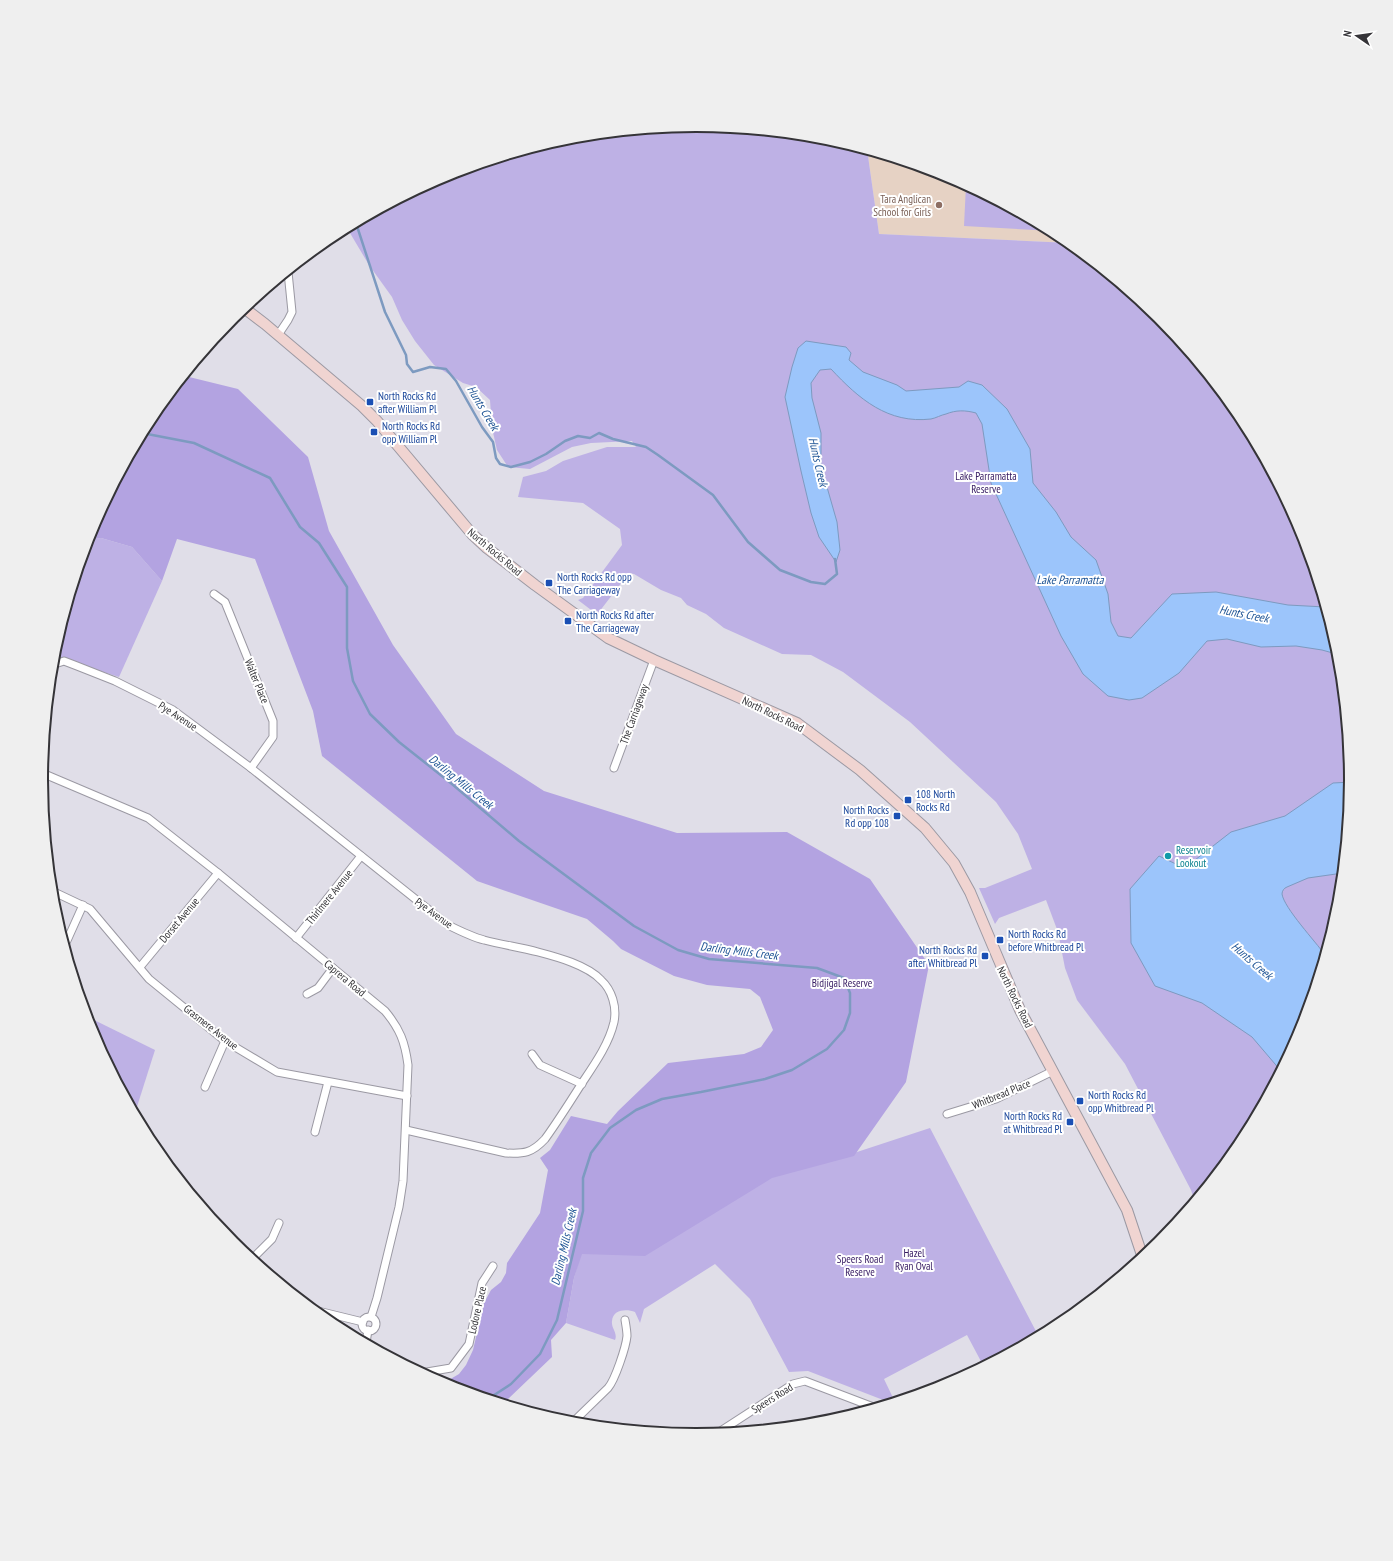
<svg xmlns="http://www.w3.org/2000/svg" width="1393" height="1561" viewBox="0 0 1393 1561" font-family="'PT Sans Narrow',sans-serif">
<style>
.education{fill:#e6d2c4}
.green{fill:#beb1e5}
.forest{fill:#b3a3e1}
.water{fill:#9cc5fb;stroke:#7d9ac0}
.lines{fill:none;stroke-linecap:round;stroke-linejoin:round}
.stream{stroke:#7d9ac0;stroke-width:2.5}
.street-casing{stroke:#9b99a3;stroke-width:9}
.secondary-casing{stroke:#9b99a3;stroke-width:12}
.street{stroke:#fff;stroke-width:7}
.secondary{stroke:#f0d4d1;stroke-width:10}
.education-dot{fill:#8d6e63;stroke:#fff;stroke-width:1.5}
.transit-dot{fill:#1a4fb4;stroke:#fff;stroke-width:1.5}
.culture-dot{fill:#0f9aa8;stroke:#fff;stroke-width:1.5}
.labels{text-anchor:middle;stroke-width:4;stroke-linejoin:round;paint-order:stroke}
.education-label{font-size:11px;fill:#785e54;stroke:#fff;text-anchor:end}
.transit-label{font-size:11px;fill:#164399;stroke:#fff;text-anchor:start}
.park-label{font-size:11px;fill:#361b62;stroke:#fff}
.street-label{font-size:11px;fill:#353438;stroke:#fff}
.culture-label{font-size:11px;fill:#0d838f;stroke:#fff;text-anchor:start}
.water-label{font-size:12px;font-style:italic;fill:#215696;stroke:#fff}
.rim{fill:none;stroke:#353438;stroke-width:2}
</style>
<rect width="100%" height="100%" fill="#e0dee8"/>
<polygon class="education" points="868,151 948,175 1061,236 1070,243 879,234 868,156"/>
<g class="green">
<polygon points="697,125 825,138 868,151 868,156 879,234 1070,243 1160,317 1242,417 1302,530 1339,653 1352,781 1339,909 1302,1032 1241,1145 1195,1202 1191,1190 1125,1064 1077,1000 1065,968 1058,932 1046,900 999,918 995,924 979,888 985,888 1032,869 1018,834 996,802 910,722 843,672 811,655 782,654 724,628 706,614 687,605 681,598 661,590 634,574 629,573 599,612 599,616 578,600 583,598 622,545 620,529 583,503 518,497 523,477 546,471 563,461 607,447 636,447 632,441 591,443 572,447 530,469 508,467 497,450 492,428 490,400 476,387 463,383 434,365 415,341 402,320 392,297 369,265 347,228 446,175 569,138"/>
<polygon points="966,185 1052,231 964,226"/>
<polygon points="101,538 132,547 162,581 119,677 53,656 88,540"/>
<polygon points="86,1016 155,1050 135,1113 91,1031"/>
<path d="M930,1128l109,209 -55,30 -17,-32 -83,44 11,23 -4,1 -83,-32 -19,1 -39,-73 -35,-35 -71,45 -4,14 -5,-11c-8,-3 -22,-3 -23,9 -1,7 6,12 3,19l-49,-17 8,-45 14,-49 266,-76z"/>
</g>
<polygon class="forest" points="185,376 238,389 308,457 329,531 393,645 456,734 544,791 677,833 787,832 870,879 929,965 906,1082 854,1156 772,1178 645,1256 582,1254 574,1278 566,1323 551,1340 552,1357 508,1399 508,1405 442,1384 459,1374 466,1365 473,1350 484,1303 491,1290 501,1282 506,1273 507,1263 540,1213 548,1170 540,1158 550,1150 571,1116 607,1124 618,1111 668,1063 744,1054 761,1047 773,1030 760,997 750,989 707,985 674,976 621,949 613,941 587,919 477,881 322,756 313,711 255,559 177,539 162,581 132,547 101,538 88,540 91,529 152,416"/>
<g class="water">
<path d="M806,341l40,6 5,6 -2,7 14,12 34,13 9,6 53,-4 9,-6 14,4 25,24 23,40 3,34 23,29 15,25 25,23 12,34 3,28 7,14 13,2 41,-44 44,-2 72,13 37,2 15,48 -18,-5 -26,-4 -35,1 -34,-8 -20,2 -28,32 -37,25 -13,2 -21,-4 -25,-22 -22,-38 -70,-153 -9,-59 -6,-11c-11,-3 -20,-3 -30,1 -5,1 -10,4 -15,5 -43,5 -72,-20 -100,-50l-11,1 -9,13 1,15 9,35v33l16,56 3,28 -4,12 -17,-25 -8,-24 -10,-42 -16,-74 7,-30 6,-19z"/>
<path d="M1352,782l-9,91 -35,5 -21,9c-3,1 -5,4 -5,7 2,14 34,48 43,61l-23,77 -21,39 -29,-34 -50,-34 -47,-17 -24,-43 -1,-54 29,-33 19,9 17,-5 36,-28 54,-16 48,-33z"/>
</g>
<g class="lines">
<g class="stream">
<polyline points="356,223 385,312 406,355 407,364 413,372 430,367 446,369 456,381 482,427 493,442 496,458 500,464 511,467 530,462 546,454 565,441 578,436 590,438 599,433 613,439 646,447 658,455 713,495 748,542 780,570 811,582 825,584 837,574 835,559"/>
<polyline points="142,433 194,443 270,478 300,527 319,543 347,587 347,648 353,681 370,714 399,742 452,784 519,841 634,926 678,950 709,959 817,968 844,978 850,993 850,1013 844,1030 827,1049 792,1070 765,1079 701,1092 662,1099 636,1110 610,1128 591,1153 583,1178 583,1211 557,1320 540,1354 511,1384 488,1399"/>
</g>
<g class="street-casing">
<g id="street">
<polyline points="278,335 288,320 292,312 288,272"/>
<polyline points="214,594 225,602 273,721 273,737 251,768"/>
<path d="M52,665l12,-4 13,5 38,15 58,29 78,58 197,157c12,6 24,12 36,15 18,5 36,7 54,12 19,5 49,13 63,28 11,10 16,27 13,42 -5,22 -20,43 -32,61 -12,19 -24,38 -37,56 -13,14 -21,15 -39,14l-100,-23"/>
<polyline points="614,768 654,660"/>
<path d="M42,773l106,45 70,55 167,138c15,18 20,31 23,54l-5,116 -4,26 -22,91 -6,19"/>
<polyline points="52,891 90,909 149,979 225,1041 277,1072 407,1096"/>
<polyline points="296,938 361,856"/>
<polyline points="65,945 83,905"/>
<polyline points="140,967 218,873"/>
<polyline points="307,994 318,988 333,968"/>
<polyline points="532,1054 540,1065 582,1084"/>
<polyline points="205,1087 225,1041"/>
<polyline points="947,1114 996,1099 1053,1071"/>
<polyline points="315,1132 328,1082"/>
<polyline points="252,1259 272,1239 279,1223"/>
<polyline points="314,1310 363,1322"/>
<circle cx="369" cy="1324" r="7"/>
<polyline points="366,1343 368,1330"/>
<polyline points="421,1373 451,1368 469,1344 482,1283 493,1266"/>
<path d="M571,1424l37,-36c7,-8 18,-41 19,-52 0,-5 -1,-10 -2,-16"/>
<polyline points="716,1434 793,1384 805,1381 876,1408"/>
</g>
</g>
<g class="secondary-casing">
<polyline id="secondary" points="244,308 265,324 362,406 377,421 472,534 487,548 535,585 608,638 654,660 797,723 860,770 925,828 954,863 970,892 1020,1010 1127,1210 1143,1258"/>
</g>
<use href="#street" class="street"/>
<use href="#secondary" class="secondary"/>
</g>
<circle class="education-dot" cx="939" cy="205" r="4"/>
<g class="transit-dot">
<rect x="366" y="398" width="8" height="8" rx="2"/>
<rect x="370" y="428" width="8" height="8" rx="2"/>
<rect x="545" y="579" width="8" height="8" rx="2"/>
<rect x="564" y="617" width="8" height="8" rx="2"/>
<rect x="904" y="796" width="8" height="8" rx="2"/>
<rect x="893" y="812" width="8" height="8" rx="2"/>
<rect x="996" y="936" width="8" height="8" rx="2"/>
<rect x="981" y="952" width="8" height="8" rx="2"/>
<rect x="1076" y="1097" width="8" height="8" rx="2"/>
<rect x="1066" y="1118" width="8" height="8" rx="2"/>
</g>
<circle class="culture-dot" cx="1168" cy="856" r="4"/>
<g class="labels">
<g class="education-label">
<text x="931" y="203">Tara Anglican<tspan x="931" dy="13">School for Girls</tspan></text>
</g>
<g class="transit-label">
<text x="378" y="400">North Rocks Rd<tspan x="378" dy="13">after William Pl</tspan></text>
<text x="382" y="430">North Rocks Rd<tspan x="382" dy="13">opp William Pl</tspan></text>
<text x="557" y="581">North Rocks Rd opp<tspan x="557" dy="13">The Carriageway</tspan></text>
<text x="576" y="619">North Rocks Rd after<tspan x="576" dy="13">The Carriageway</tspan></text>
<text x="916" y="798">108 North<tspan x="916" dy="13">Rocks Rd</tspan></text>
<text x="889" y="814" text-anchor="end">North Rocks<tspan x="889" dy="13">Rd opp 108</tspan></text>
<text x="1008" y="938">North Rocks Rd<tspan x="1008" dy="13">before Whitbread Pl</tspan></text>
<text x="977" y="954" text-anchor="end">North Rocks Rd<tspan x="977" dy="13">after Whitbread Pl</tspan></text>
<text x="1088" y="1099">North Rocks Rd<tspan x="1088" dy="13">opp Whitbread Pl</tspan></text>
<text x="1062" y="1120" text-anchor="end">North Rocks Rd<tspan x="1062" dy="13">at Whitbread Pl</tspan></text>
</g>
<g class="park-label">
<text x="986" y="480">Lake Parramatta<tspan x="986" dy="13">Reserve</tspan></text>
<text x="842" y="987">Bidjigal Reserve</text>
<text x="914" y="1257">Hazel<tspan x="914" dy="13">Ryan Oval</tspan></text>
<text x="860" y="1263">Speers Road<tspan x="860" dy="13">Reserve</tspan></text>
</g>
<g class="street-label">
<text transform="translate(495 552) rotate(40)" y="4">North Rocks Road</text>
<text transform="translate(257 681) rotate(68)" y="4">Walter Place</text>
<text transform="translate(634 714) rotate(-70)" y="4">The Carriageway</text>
<text transform="translate(773 714) rotate(26)" y="4">North Rocks Road</text>
<text transform="translate(178 716) rotate(33)" y="4">Pye Avenue</text>
<text transform="translate(329 897) rotate(-51)" y="4">Thirlmere Avenue</text>
<text transform="translate(434 913) rotate(36)" y="4">Pye Avenue</text>
<text transform="translate(179 920) rotate(-50)" y="4">Dorset Avenue</text>
<text transform="translate(345 978) rotate(40)" y="4">Caprera Road</text>
<text transform="translate(1015 997) rotate(64)" y="4">North Rocks Road</text>
<text transform="translate(211 1027) rotate(38)" y="4">Grasmere Avenue</text>
<text transform="translate(1001 1094) rotate(-22)" y="4">Whitbread Place</text>
<text transform="translate(477 1310) rotate(-77)" y="4">Lodore Place</text>
<text transform="translate(772 1398) rotate(-32)" y="4">Speers Road</text>
</g>
<g class="culture-label">
<text x="1176" y="854">Reservoir<tspan x="1176" dy="13">Lookout</tspan></text>
</g>
<g class="water-label">
<text transform="translate(483 408) rotate(59)" y="4">Hunts Creek</text>
<text transform="translate(818 462) rotate(77)" y="4">Hunts Creek</text>
<text x="1070" y="584">Lake Parramatta</text>
<text transform="translate(1244 614) rotate(11)" y="4">Hunts Creek</text>
<text transform="translate(461 782) rotate(39)" y="4">Darling Mills Creek</text>
<text transform="translate(739 951) rotate(7)" y="4">Darling Mills Creek</text>
<text transform="translate(1252 961) rotate(41)" y="4">Hunts Creek</text>
<text transform="translate(564 1247) rotate(-77)" y="4">Darling Mills Creek</text>
</g>
</g>
<path d="M0 0H1393V1561H0ZM48 780a648 648 0 1 1 1296 0a648 648 0 1 1-1296 0Z" fill="#efefef" fill-rule="evenodd"/>
<path class="rim" d="M48 780a648 648 0 1 1 1296 0a648 648 0 1 1-1296 0Z"/>
<g transform="translate(1357 36) rotate(283)" stroke="#ffffff" stroke-width="3" paint-order="stroke">
<path d="M0-3L7 15L0 10L-7 15Z" fill="#353438"/>
<text y="-6" font-size="11" font-weight="bold" text-anchor="middle" fill="#353438">N</text>
</g>
</svg>
